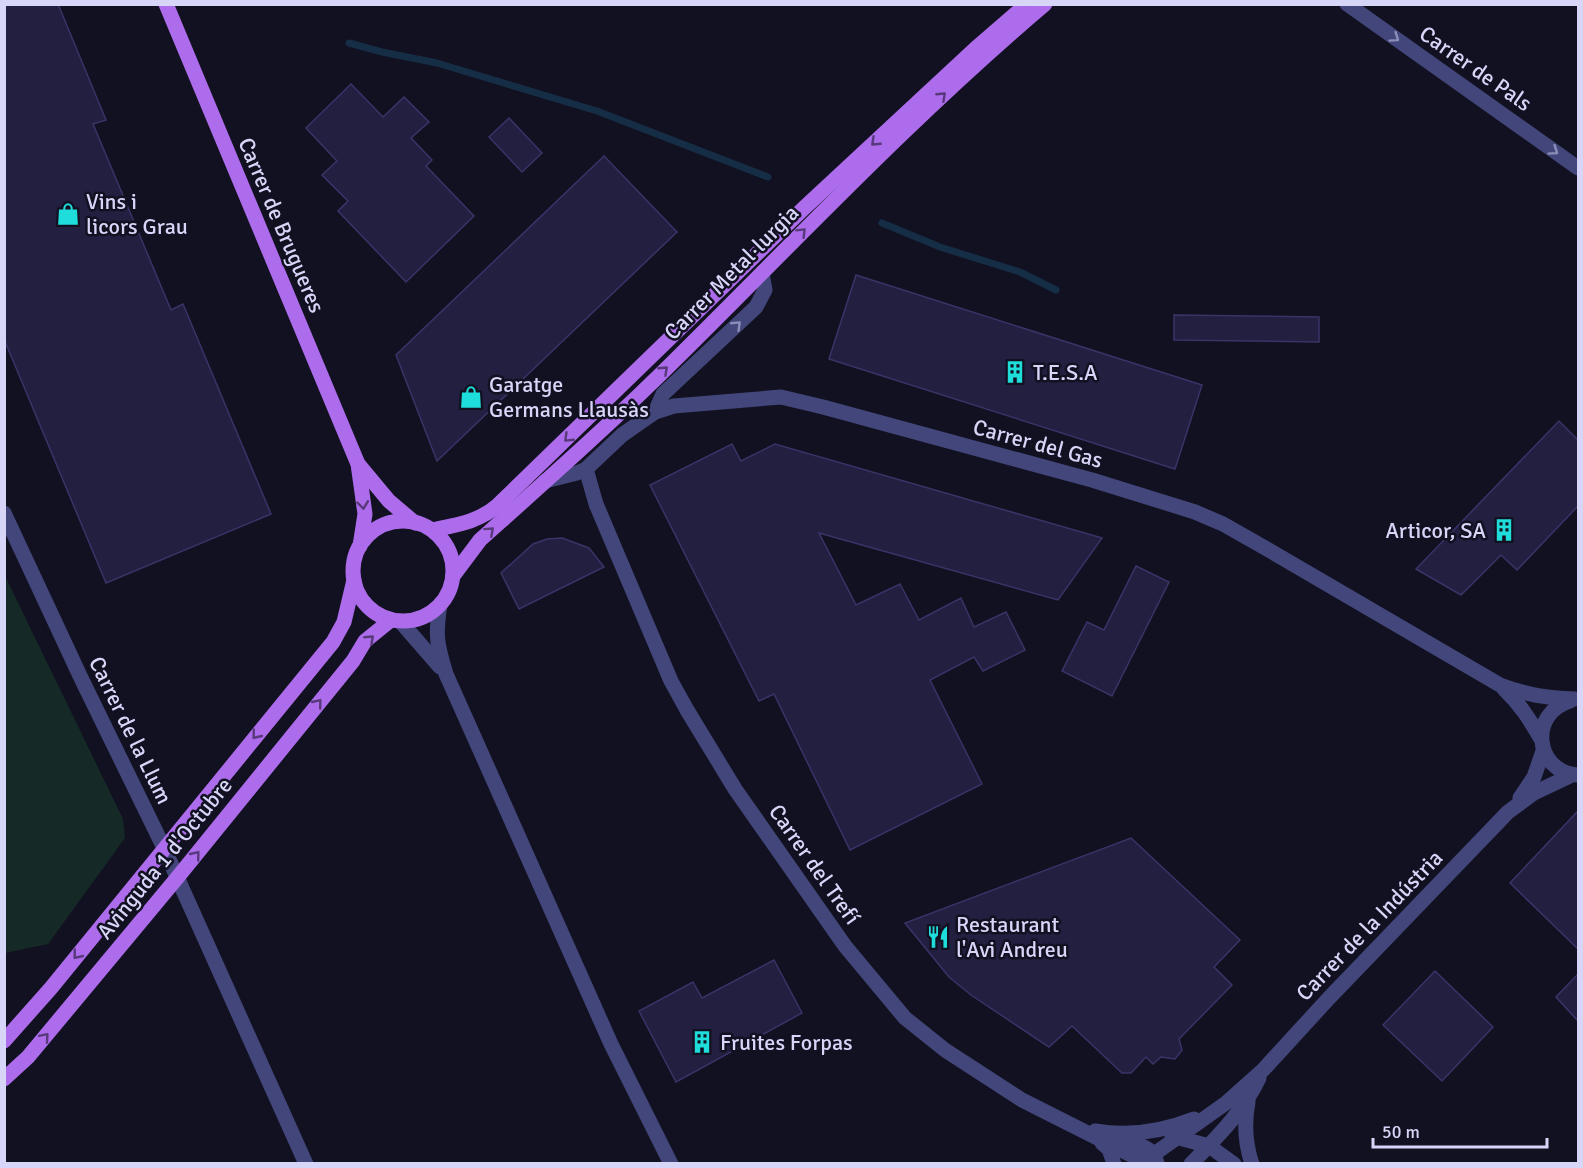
<svg xmlns="http://www.w3.org/2000/svg" width="1583" height="1168" viewBox="0 0 1583 1168" font-family="Signika,sans-serif">
<style>
.green{fill:#152a27}
.lines{fill:none;stroke-linecap:round;stroke-linejoin:round}
.stream{stroke:#162d46;stroke-width:7}
.building{fill:#221f40;stroke:#393468;stroke-width:1.5}
.minor{stroke:#42467a;stroke-width:15}
.major{stroke:#ad6ceb;stroke-width:15}
.oneway{stroke:#8c8eba}
.oneway2{stroke:#583a7c}
.labels{text-anchor:middle;stroke-width:5;stroke-linejoin:round;paint-order:stroke}
.street-label{font-size:22px;fill:#d7d6f9;stroke:#121121}
.poi-label{font-size:22px;fill:#d7d6f9;stroke:#121121;text-anchor:start}
</style>
<rect width="100%" height="100%" fill="#121121"/>
<polygon class="green" points="5,576 123,819 125,838 48,944 5,953"/>
<g class="lines">
<g class="stream">
<polyline points="349,43 382,52 437,63 597,111 768,177"/>
<polyline points="882,223 940,247 1020,272 1056,290"/>
</g>
</g>
<g class="building">
<polygon points="4,4 58,4 106,120 93,124 171,310 183,304 271,514 106,583 4,339"/>
<polygon points="351,84 383,117 404,97 429,122 411,138 432,160 426,166 474,216 406,282 338,211 348,201 322,175 337,161 306,128"/>
<polygon points="509,118 542,153 522,172 489,137"/>
<polygon points="604,156 677,232 437,461 396,355"/>
<polygon points="856,275 1202,385 1175,469 829,359"/>
<polygon points="1174,315 1319,317 1319,342 1174,340"/>
<polygon points="1559,421 1578,440 1578,506 1517,570 1501,555 1461,595 1416,569"/>
<polygon points="732,444 741,461 775,444 1102,538 1058,600 819,533 856,605 900,584 919,620 961,598 974,627 1006,612 1025,650 983,671 974,657 930,680 982,784 850,850 774,694 759,701 650,485"/>
<polygon points="562,538 589,548 604,567 519,609 501,573 533,544 547,539"/>
<polygon points="1136,566 1169,582 1112,696 1062,671 1087,622 1104,630"/>
<polygon points="1578,811 1578,949 1510,883"/>
<polygon points="1131,838 1240,940 1214,967 1232,985 1179,1039 1182,1050 1175,1059 1161,1057 1153,1064 1146,1057 1131,1073 1122,1073 1072,1026 1049,1047 971,995 949,977 905,923"/>
<polygon points="774,960 802,1013 676,1082 639,1011 693,982 702,998"/>
<polygon points="1435,971 1493,1027 1442,1081 1383,1025"/>
<polygon points="1578,974 1578,1021 1556,997"/>
</g>
<g class="lines">
<g class="minor">
<polyline points="1347,4 1578,168"/>
<polyline points="655,412 663,394 756,307 765,290 762,273"/>
<polyline points="586,469 596,504 671,681 687,710 735,789 845,946 905,1018 945,1050 1022,1100 1149,1164"/>
<path d="M545,481l32,-8 9,-4 36,-34 33,-23 19,-6 107,-9 42,10 269,73 103,32 28,12 44,25 233,136c27,10 46,13 75,14"/>
<polyline points="4,513 81,678 164,848 306,1164"/>
<path d="M440,605c-5,30 -3,40 6,69l165,370 60,120"/>
<polyline points="400,621 440,667"/>
<path d="M1504,689c16,15 26,31 37,50"/>
<path d="M1570,701c-41,12 -36,70 7,74"/>
<polyline points="1520,798 1534,777 1543,751"/>
<path d="M1248,1102c-4,21 -3,41 4,62"/>
<path d="M1095,1131c35,6 66,1 99,-12"/>
<polyline points="1172,1136 1209,1146 1234,1164"/>
<path d="M1118,1142c16,2 35,2 39,21"/>
<polyline points="1102,1143 1109,1149 1114,1164"/>
<polyline points="1140,1164 1226,1103 1263,1070 1329,998 1508,812 1534,793 1572,775"/>
<path d="M1191,1164c26,-27 52,-52 68,-86"/>
</g>
<g class="major">
<polyline points="166,4 358,464 365,514 360,546"/>
<polyline points="359,465 389,501 415,523"/>
<circle cx="403" cy="571" r="50"/>
<path d="M432,530c24,-5 47,-8 66,-25l306,-297 171,-159 52,-45"/>
<path d="M453,576l27,-36c67,-60 135,-120 199,-184 120,-119 236,-242 366,-352"/>
<polyline points="4,1041 51,988 333,642 344,622 354,580"/>
<polyline points="4,1079 28,1057 177,878 353,661 365,641 391,620"/>
</g>
</g>
<defs><path id="oneway-chevron" d="M-2-3.5L2.5 0L-2 3.5" fill="none" stroke-width="1.6" stroke-linecap="round" stroke-linejoin="round" transform="scale(1.5)"/></defs>
<g class="oneway">
<use href="#oneway-chevron" transform="translate(1395 38) rotate(35)"/>
<use href="#oneway-chevron" transform="translate(1554 151) rotate(35)"/>
<use href="#oneway-chevron" transform="translate(737 325) rotate(-44)"/>
</g>
<g class="oneway2">
<use href="#oneway-chevron" transform="translate(942 96) rotate(-43)"/>
<use href="#oneway-chevron" transform="translate(875 142) rotate(137)"/>
<use href="#oneway-chevron" transform="translate(802 232) rotate(-45)"/>
<use href="#oneway-chevron" transform="translate(664 370) rotate(-43)"/>
<use href="#oneway-chevron" transform="translate(568 438) rotate(136)"/>
<use href="#oneway-chevron" transform="translate(363 505) rotate(83)"/>
<use href="#oneway-chevron" transform="translate(490 531) rotate(-42)"/>
<use href="#oneway-chevron" transform="translate(370 639) rotate(-43)"/>
<use href="#oneway-chevron" transform="translate(318 703) rotate(-51)"/>
<use href="#oneway-chevron" transform="translate(256 735) rotate(129)"/>
<use href="#oneway-chevron" transform="translate(196 855) rotate(-51)"/>
<use href="#oneway-chevron" transform="translate(77 955) rotate(129)"/>
<use href="#oneway-chevron" transform="translate(45 1037) rotate(-49)"/>
</g>
<defs>
<g id="shop-bare" transform="scale(1.8)"><path d="M-5-2.5h2.3a2.7 3.5 0 0 1 5.4 0H5L5.5 6h-11ZM-1.5-2.5h3a1.5 2.3 0 0 0-3 0Z" fill="#1edddb" stroke="#121121" stroke-width="2.5" paint-order="stroke"/></g>
<g id="building-bare" transform="scale(1.8)"><path d="M-4-6H4V6H1V3H-1V6H-4ZM-2.5-4.3h1.7v1.8h-1.7ZM.8-4.3h1.7v1.8H.8ZM-2.5-1h1.7V.8h-1.7ZM.8-1h1.7V.8H.8Z" fill="#1edddb" stroke="#121121" stroke-width="2.5" paint-order="stroke"/></g>
<g id="restaurant-bare" transform="scale(1.8)"><path d="M-5-6h1v4h1v-4h1v4h1v-4h1v5L-1.5 .5V6h-2V.5L-5-1ZM5-6V6H3V1.5H1.5Q1.5-4 5-6Z" fill="#1edddb" stroke="#121121" stroke-width="2.5" paint-order="stroke"/></g>
</defs>
<g fill-rule="evenodd">
<use href="#shop-bare" x="68" y="214"/>
<use href="#building-bare" x="1015" y="372"/>
<use href="#shop-bare" x="471" y="397"/>
<use href="#building-bare" x="1504" y="530"/>
<use href="#restaurant-bare" x="938" y="937"/>
<use href="#building-bare" x="702" y="1042"/>
</g>
<g class="labels">
<g class="street-label">
<text transform="translate(1476 68) rotate(35)" y="8">Carrer de Pals</text>
<text transform="translate(282 225) rotate(67)" y="8">Carrer de Brugueres</text>
<text transform="translate(731 272) rotate(-45)" y="8">Carrer Metal·lurgia</text>
<text transform="translate(1038 443) rotate(15)" y="8">Carrer del Gas</text>
<text transform="translate(131 730) rotate(64)" y="8">Carrer de la Llum</text>
<text transform="translate(164 858) rotate(-51)" y="8">Avinguda 1 d'Octubre</text>
<text transform="translate(815 864) rotate(55)" y="8">Carrer del Trefí</text>
<text transform="translate(1369 925) rotate(-46)" y="8">Carrer de la Indústria</text>
</g>
<g class="poi-label">
<text x="86" y="209">Vins i<tspan x="86" dy="25">licors Grau</tspan></text>
<text x="1033" y="380">T.E.S.A</text>
<text x="489" y="392">Garatge<tspan x="489" dy="25">Germans Llausàs</tspan></text>
<text x="1486" y="538" text-anchor="end">Articor, SA</text>
<text x="956" y="932">Restaurant<tspan x="956" dy="25">l'Avi Andreu</tspan></text>
<text x="720" y="1050">Fruites Forpas</text>
</g>
</g>
<rect width="1583" height="1168" fill="none" stroke="#d7d6f9" stroke-width="12"/>
<path d="M1373 1138v9h174v-9" fill="none" stroke="#d7d6f9" stroke-width="3"/>
<text x="1382" y="1138" font-size="18" fill="#d7d6f9" stroke="#121121" stroke-width="4.5" paint-order="stroke">50 m</text>
</svg>
